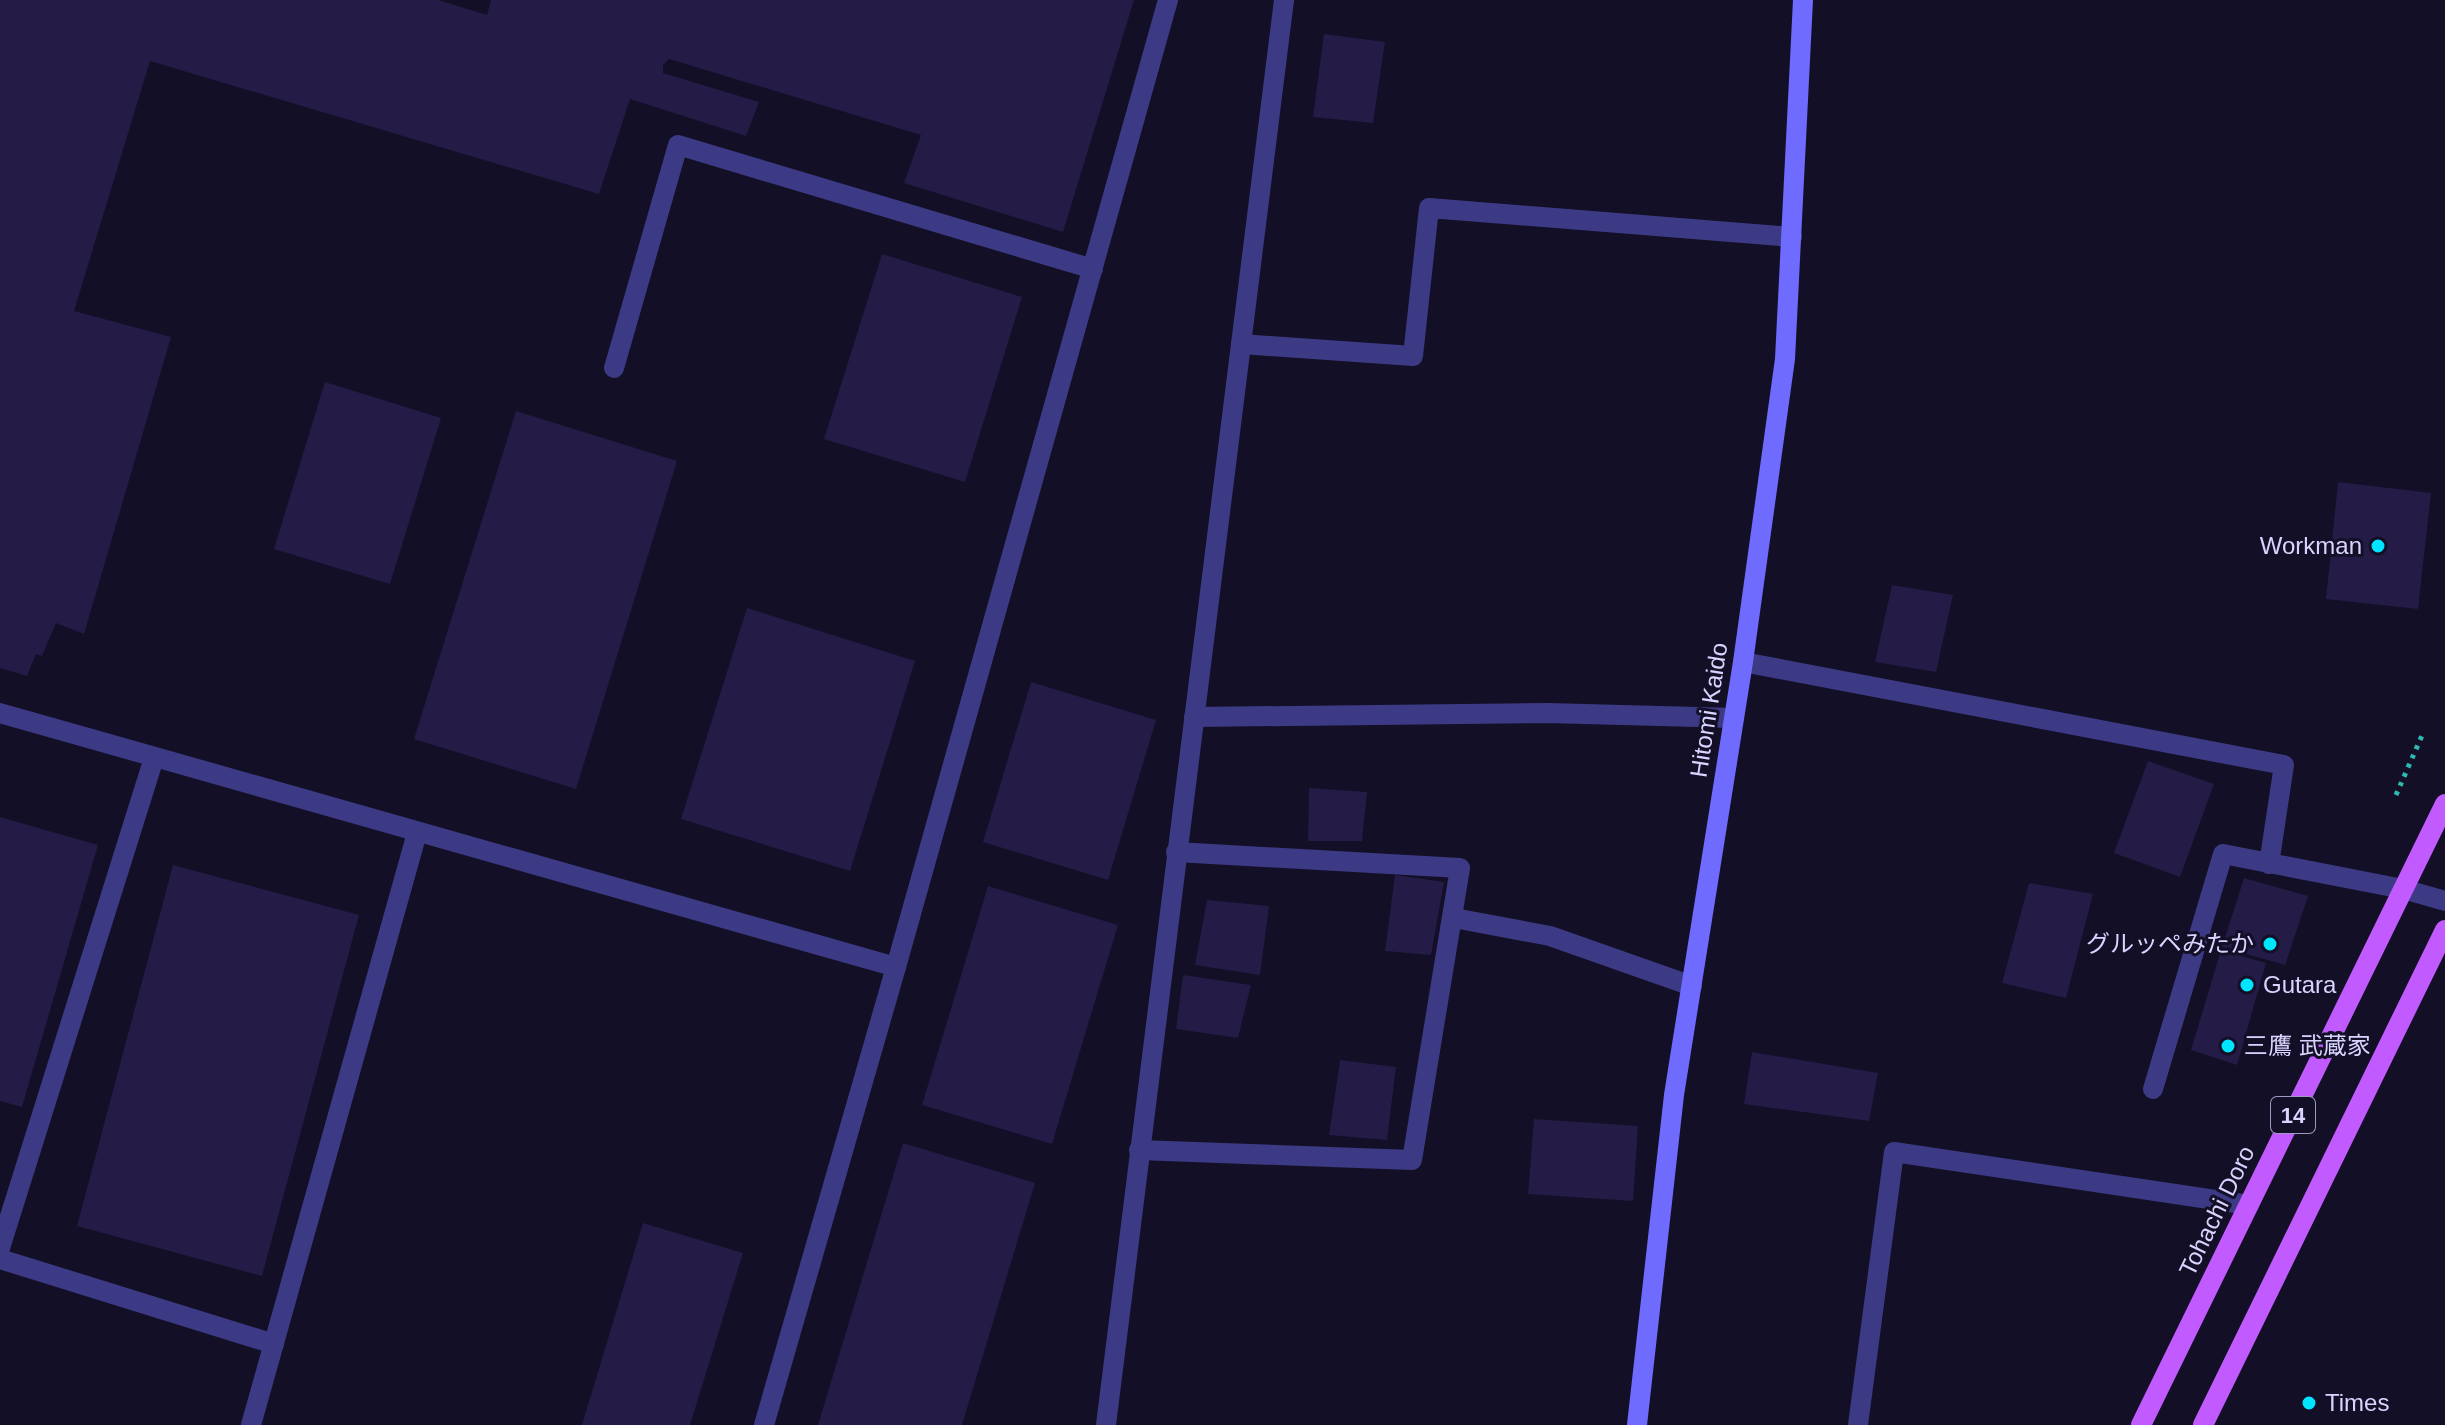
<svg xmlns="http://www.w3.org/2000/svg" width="2445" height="1425" viewBox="0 0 2445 1425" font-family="Helvetica,'Noto Sans JP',sans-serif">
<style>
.building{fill:#241b47}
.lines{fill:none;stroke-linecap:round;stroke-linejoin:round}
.path{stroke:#2fb8b0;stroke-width:5;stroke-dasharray:4 6;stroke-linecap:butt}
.service{stroke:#3d3a85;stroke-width:20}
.minor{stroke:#3d3a85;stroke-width:20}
.secondary{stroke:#6f6bff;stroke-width:20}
.primary{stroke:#c25bff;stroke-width:20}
.poi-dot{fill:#00e5ff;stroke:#130f26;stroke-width:3}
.labels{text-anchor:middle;stroke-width:6;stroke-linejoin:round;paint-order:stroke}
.shield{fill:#130f26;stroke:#9e99be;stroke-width:2}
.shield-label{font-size:22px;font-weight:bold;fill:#d9d4ff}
.poi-label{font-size:24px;fill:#d9d4ff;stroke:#130f26;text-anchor:start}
.street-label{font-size:24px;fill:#d9d4ff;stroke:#130f26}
</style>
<rect width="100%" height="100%" fill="#130f26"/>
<g class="building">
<polygon points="0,0 438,0 487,15 491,0 1134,0 1063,232 904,183 921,135 669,59 663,65 663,73 759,102 746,136 630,99 599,194 150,61 74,311 171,337 84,634 56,623 42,656 36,654 27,676 0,668"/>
<polygon points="1324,34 1385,42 1373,123 1313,117"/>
<polygon points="882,254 1022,297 965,482 824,439"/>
<polygon points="325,382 441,418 390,584 274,549"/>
<polygon points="516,411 677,461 576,789 414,739"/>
<polygon points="2338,482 2431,493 2418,609 2326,599"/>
<polygon points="1892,585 1953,595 1936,672 1875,662"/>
<polygon points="747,608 915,661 850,871 681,819"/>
<polygon points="1031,682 1156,720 1108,880 983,842"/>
<polygon points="2148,761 2214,784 2180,877 2114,853"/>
<polygon points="1309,788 1367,792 1362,841 1308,841"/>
<polygon points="0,817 98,845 22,1107 0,1101"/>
<polygon points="173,865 359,915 262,1276 77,1226"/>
<polygon points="1395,875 1444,882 1431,955 1385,951"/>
<polygon points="2244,878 2308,896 2285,965 2222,947"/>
<polygon points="2029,883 2093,894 2066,998 2002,983"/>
<polygon points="988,886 1118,925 1052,1144 922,1105"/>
<polygon points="1207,900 1269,906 1260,975 1195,965"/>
<polygon points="2221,950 2266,963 2237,1065 2191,1050"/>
<polygon points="1183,975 1251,985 1238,1038 1176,1029"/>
<polygon points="1752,1052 1878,1073 1869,1121 1744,1104"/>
<polygon points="1340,1060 1396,1067 1387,1140 1329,1135"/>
<polygon points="1534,1119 1638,1126 1633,1201 1528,1194"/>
<polygon points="903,1143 1035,1183 962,1425 818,1425"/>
<polygon points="643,1223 743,1253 690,1425 582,1425"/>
</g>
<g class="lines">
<polyline class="path" points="2396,795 2424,731"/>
<g class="service">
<polyline points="614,368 678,145 1093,269"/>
<polyline points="1743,662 2284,765 2269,864"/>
<polyline points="0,713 896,967"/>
<polyline points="1194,717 1547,713 1734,718"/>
<polyline points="1139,1150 1412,1160 1460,868 1176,852"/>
<polyline points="0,1248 154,758"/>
<polyline points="0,1259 274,1344"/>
<polyline points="251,1425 417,833"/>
<polyline points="764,1425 896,967 1168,0"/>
</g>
<g class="minor">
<polyline points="1241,344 1413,356 1429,208 1792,237"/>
<polyline points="1454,918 1550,936 1692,986"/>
<polyline points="2153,1089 2223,854 2403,889 2445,901"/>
<polyline points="1106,1425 1284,0"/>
<polyline points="1858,1425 1894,1152 2249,1205"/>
</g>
<polyline class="secondary" points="1637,1425 1674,1095 1743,662 1785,359 1803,0"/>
<g class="primary">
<polyline points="2141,1425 2445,804"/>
<polyline points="2203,1425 2445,930"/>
</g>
</g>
<g class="poi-dot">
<circle cx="2378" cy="546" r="8"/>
<circle cx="2270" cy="944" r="8"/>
<circle cx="2247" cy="985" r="8"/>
<circle cx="2228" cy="1046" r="8"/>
<circle cx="2309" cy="1403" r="8"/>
</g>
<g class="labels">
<rect class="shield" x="2271" y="1097" width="44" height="36" rx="6"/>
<g class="shield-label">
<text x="2293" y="1123">14</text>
</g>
<g class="poi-label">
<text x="2362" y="554" text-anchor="end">Workman</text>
<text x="2254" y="952" text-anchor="end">グルッペみたか</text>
<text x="2263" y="993">Gutara</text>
<text x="2244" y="1054">三鷹 武蔵家</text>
<text x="2325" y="1411">Times</text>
</g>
<g class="street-label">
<text transform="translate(1709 710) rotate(-81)" y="8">Hitomi Kaido</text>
<text transform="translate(2217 1211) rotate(-64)" y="8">Tohachi Doro</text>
</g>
</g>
</svg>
